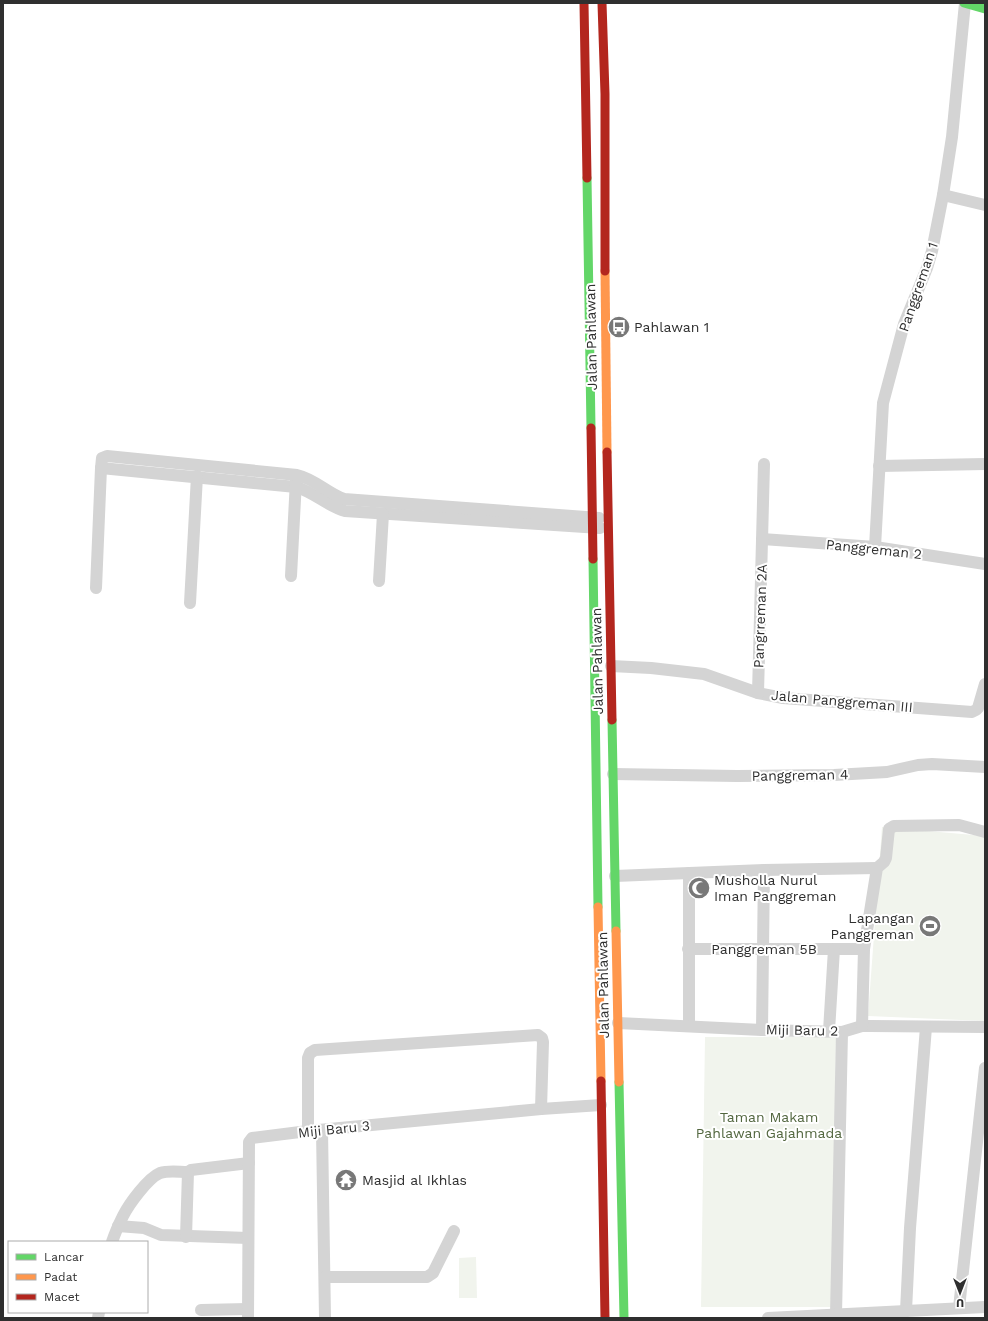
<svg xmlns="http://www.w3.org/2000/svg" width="988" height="1321" viewBox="0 0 988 1321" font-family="'Work Sans',sans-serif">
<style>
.green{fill:#f1f4ed}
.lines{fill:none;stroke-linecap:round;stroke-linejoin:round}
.street{stroke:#d4d4d4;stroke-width:12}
.fast{stroke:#63d668;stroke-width:9}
.slow{stroke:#ff974d;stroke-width:9}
.jam{stroke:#b3261e;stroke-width:9}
.labels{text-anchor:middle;stroke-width:4;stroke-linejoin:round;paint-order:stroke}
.street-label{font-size:14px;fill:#2f2f2f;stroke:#fff}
.poi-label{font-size:14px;fill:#2f2f2f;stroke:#fff;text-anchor:start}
.park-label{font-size:14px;fill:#536740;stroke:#fff}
</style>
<rect width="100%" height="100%" fill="#fff"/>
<g class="green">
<polygon points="882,827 985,836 985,1021 868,1016"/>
<polygon points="705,1037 836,1037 832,1307 701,1307"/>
<polygon points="476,1257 477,1298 459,1298 459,1258"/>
</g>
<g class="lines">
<g class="street">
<polyline points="943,195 985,205"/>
<polyline points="879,466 985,464"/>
<path d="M101,468l195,19c18,5 31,19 49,24l255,17"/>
<polyline points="762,539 875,547 985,564"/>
<polyline points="875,547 883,403 904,324 927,268 932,251 943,195 952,137 965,3"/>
<polyline points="291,576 296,480"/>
<polyline points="379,581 383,514"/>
<path d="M96,588l5,-120 1,-10 5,-2 190,19c18,4 30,18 47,24l255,19"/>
<polyline points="190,603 197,476"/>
<polyline points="611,666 651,668 704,674 758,693 783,698 972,712 976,710 978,708 985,684"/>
<polyline points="758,693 764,464"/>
<polyline points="613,774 737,776 834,775 887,772 918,765 932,764 985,767"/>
<polyline points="689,873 689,1026"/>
<polyline points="615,876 764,870 877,868"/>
<polyline points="688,949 864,949"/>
<polyline points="618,1023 762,1030 842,1032 862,1026 870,1026 985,1027"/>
<polyline points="862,1026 864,949 877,868 884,862 886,858 889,829 894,826 959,825 985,832"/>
<polyline points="762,1030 764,870"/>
<polyline points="829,1031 834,949"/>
<polyline points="322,1130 325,1318"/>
<polyline points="308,1131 308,1058 310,1053 315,1050 538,1035 542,1038 543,1042 541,1109"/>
<polyline points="188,1172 191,1170 249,1163"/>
<polyline points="118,1226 144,1228 161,1235 248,1238"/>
<polyline points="186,1237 188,1172"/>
<path d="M112,1242c3,-9 7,-18 11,-26 6,-12 25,-38 37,-43 9,-3 19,-1 28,-1"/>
<polyline points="325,1277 427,1277 433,1273 454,1231"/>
<polyline points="959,1308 985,1068"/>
<polyline points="201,1310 248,1309"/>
<polyline points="906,1311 910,1228 926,1027"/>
<polyline points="836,1315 842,1032"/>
<polyline points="98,1318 99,1312"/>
<polyline points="248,1318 249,1142 252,1138 308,1131 541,1109 601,1105"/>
<polyline points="768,1318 985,1307"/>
</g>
<g class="fast">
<polyline points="964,3 985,9"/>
<polyline points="587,178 591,428"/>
<polyline points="593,559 598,907"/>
<polyline points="612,720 616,931"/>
<polyline points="619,1082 624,1318"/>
</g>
<g class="slow">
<polyline points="605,271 607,452"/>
<polyline points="598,907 601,1081"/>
<polyline points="616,931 619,1082"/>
</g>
<g class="jam">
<polyline points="584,3 587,178"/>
<polyline points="602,3 605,94 605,271"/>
<polyline points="591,428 593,559"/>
<polyline points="607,452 612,720"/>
<polyline points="601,1081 605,1318"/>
</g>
</g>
<defs>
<g id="bus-disc" transform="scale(1.15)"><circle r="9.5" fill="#787878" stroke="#fff"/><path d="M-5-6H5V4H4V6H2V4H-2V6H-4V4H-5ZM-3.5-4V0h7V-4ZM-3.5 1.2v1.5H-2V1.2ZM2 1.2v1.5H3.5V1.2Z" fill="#fff"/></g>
<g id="mosque-disc" transform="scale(1.15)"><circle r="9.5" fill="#787878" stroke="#fff"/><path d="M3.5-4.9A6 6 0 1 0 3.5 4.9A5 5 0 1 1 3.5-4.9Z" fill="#fff"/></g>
<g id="stadium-disc" transform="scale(1.15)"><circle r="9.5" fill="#787878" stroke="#fff"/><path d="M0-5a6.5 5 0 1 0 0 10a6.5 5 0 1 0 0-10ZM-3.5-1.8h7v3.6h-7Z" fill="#fff"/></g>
<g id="temple-disc" transform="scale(1.15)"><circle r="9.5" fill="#787878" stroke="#fff"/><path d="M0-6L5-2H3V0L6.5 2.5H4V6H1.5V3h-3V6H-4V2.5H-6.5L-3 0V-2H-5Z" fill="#fff"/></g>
</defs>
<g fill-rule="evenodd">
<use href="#bus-disc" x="619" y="327"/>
<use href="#mosque-disc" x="699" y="888"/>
<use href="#stadium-disc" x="930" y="926"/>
<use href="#temple-disc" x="346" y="1180"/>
</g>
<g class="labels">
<g class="street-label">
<text transform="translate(918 287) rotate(-71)" y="5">Panggreman 1</text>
<text transform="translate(591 337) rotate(-91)" y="5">Jalan Pahlawan</text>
<text transform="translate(874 549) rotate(6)" y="5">Panggreman 2</text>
<text transform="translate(760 616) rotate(-88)" y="5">Pangrreman 2A</text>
<text transform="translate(597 661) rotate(-91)" y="5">Jalan Pahlawan</text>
<text transform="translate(842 701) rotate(5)" y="5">Jalan Panggreman III</text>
<text transform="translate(800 775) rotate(-1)" y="5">Panggreman 4</text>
<text x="764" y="954">Panggreman 5B</text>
<text transform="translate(603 985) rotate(-91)" y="5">Jalan Pahlawan</text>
<text transform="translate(802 1030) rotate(1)" y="5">Miji Baru 2</text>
<text transform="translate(334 1129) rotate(-6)" y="5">Miji Baru 3</text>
</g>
<g class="poi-label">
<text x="634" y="332">Pahlawan 1</text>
<text x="714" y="885">Musholla Nurul<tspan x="714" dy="16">Iman Panggreman</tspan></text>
<text x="914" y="923" text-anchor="end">Lapangan<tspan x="914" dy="16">Panggreman</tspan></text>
<text x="362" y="1185">Masjid al Ikhlas</text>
</g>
<g class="park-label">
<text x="769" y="1122">Taman Makam<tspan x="769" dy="16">Pahlawan Gajahmada</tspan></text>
</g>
</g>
<rect width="988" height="1321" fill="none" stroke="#2f2f2f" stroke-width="8"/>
<rect x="8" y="1241" width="140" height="72" fill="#ffffff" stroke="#acacac"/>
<rect x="16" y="1254" width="20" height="6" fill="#63d668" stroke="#acacac"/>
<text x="44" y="1261" font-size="12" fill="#2f2f2f">Lancar</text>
<rect x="16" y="1274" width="20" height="6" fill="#ff974d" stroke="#acacac"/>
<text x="44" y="1281" font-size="12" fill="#2f2f2f">Padat</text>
<rect x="16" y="1294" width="20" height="6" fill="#b3261e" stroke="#acacac"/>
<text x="44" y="1301" font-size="12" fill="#2f2f2f">Macet</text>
<g transform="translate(960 1293) rotate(180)" stroke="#ffffff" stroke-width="3" paint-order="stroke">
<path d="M0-3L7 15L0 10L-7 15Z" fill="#2f2f2f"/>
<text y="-6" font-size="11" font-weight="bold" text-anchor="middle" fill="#2f2f2f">U</text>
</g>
</svg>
